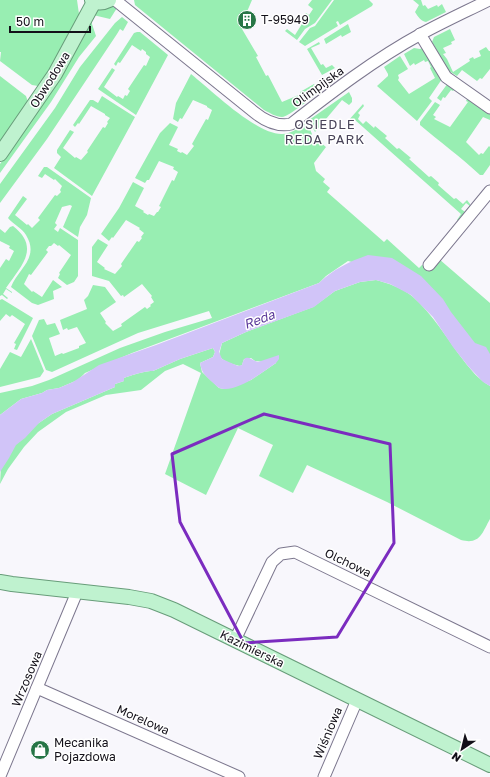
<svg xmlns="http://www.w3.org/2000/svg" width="490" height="777" viewBox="0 0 490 777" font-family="'Golos Text',sans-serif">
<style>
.green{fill:#98eeb2}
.water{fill:#d1c4f8}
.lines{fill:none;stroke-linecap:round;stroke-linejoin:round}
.minor-casing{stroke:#7c778e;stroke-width:13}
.major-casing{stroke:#689d7a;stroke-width:16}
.minor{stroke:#fff;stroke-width:11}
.major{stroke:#bff2cf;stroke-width:14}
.marked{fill:none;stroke:#7b2cbf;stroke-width:3;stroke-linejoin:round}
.labels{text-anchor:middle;stroke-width:3;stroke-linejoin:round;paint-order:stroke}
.poi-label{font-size:12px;fill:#131019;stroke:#fff;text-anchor:start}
.street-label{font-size:12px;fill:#131019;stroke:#fff}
.neighbourhood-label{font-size:13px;letter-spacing:1px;fill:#494459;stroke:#fff}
.water-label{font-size:13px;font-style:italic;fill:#5b3899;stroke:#fff}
</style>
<rect width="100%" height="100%" fill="#f8f7fc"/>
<g class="green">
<polygon points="0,0 77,0 79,14 81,16 43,83 38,86 32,85 0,61 1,52 0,52"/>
<path d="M134,0h118l-6,14 5,3 -1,1 -4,-2 -3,6 6,3 -7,4 16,27 -2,1 10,19 2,-1 14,27 19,-8 -1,-2 14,-8 2,4 1,6c-8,5 -27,22 -35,23 -6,0 -12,-4 -18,-7l-129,-105z"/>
<polygon points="312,0 332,0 315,23 305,29 297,40 285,31 287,29 295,35 305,19 303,17 306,13 309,15 313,9 308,5"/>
<polygon points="334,0 369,0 373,4 372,6 340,25 338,21 336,22 338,26 305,46 299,42 310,28 315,26"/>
<path d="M413,0h8l2,6 2,-1 3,4 9,-4 1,2 4,-3 4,8 -20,10c-5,-1 -8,-5 -11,-10l4,-7z"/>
<polygon points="111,6 117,8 110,19 93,15 99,9"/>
<polygon points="122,17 128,22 123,31 120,29 117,34 47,139 0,203 0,184 55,108 80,67 115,23"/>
<polygon points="91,21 96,36 79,57 51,102 0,173 0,164 20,136"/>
<polygon points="348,24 351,32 342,37 341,35 326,44 324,39"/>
<polygon points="450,29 455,40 451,42 452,44 443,48 446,53 443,54 447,59 453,72 470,61 469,59 473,57 474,59 481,56 479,51 486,47 489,51 490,51 490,69 482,79 480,78 477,81 462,70 457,76 449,71 432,42 434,37"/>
<polygon points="137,32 140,32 168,55 136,115 98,89 112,68 115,70 104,87 117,97 118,96 123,99 125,95 127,96 130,91 128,89 144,65 146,66 150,57 146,54 146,52 142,49 141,51 132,45 120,63 118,62 116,66 114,64 134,33"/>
<polygon points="319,42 320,44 311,48 321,65 323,64 326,68 332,65 335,68 322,75 307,49"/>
<polygon points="414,48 420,49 422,48 442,79 429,98 432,101 417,121 377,86 388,76 388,74 384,67 400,56 408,69 398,75 399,78 398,80 409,94 435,78 430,68 431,67 428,61 425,62 424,60 415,65 414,63 410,66 404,54"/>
<path d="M191,74c20,16 66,61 91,60 10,0 17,-7 25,-12l5,12 -2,3 6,5 3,-4 1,4 6,5 -12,16 2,8 9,8 -2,3 7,6 -3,4 57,50 3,-3 32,29 3,-3 2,1 15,-7 51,44v60l-78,-86 -64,-16 -22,15 -7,7 -187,70 -47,20 -7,7 -5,2 -14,6 -12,2 -5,3 -21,6 -21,16v-22l32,-7 17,-6 71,-32 45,-16 47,-14 -3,-7 -71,22 -86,39 -6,-2 -14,-34 7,-16 5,-1 3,6 8,-2 5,11 -11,4 6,18 7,-3 1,1 16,-6v-2l7,-3 -9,-16 -9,3 -1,-2 -4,2 -3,-10 27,-11 -3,-9 4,-4 5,-11 12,2 11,15 -16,11 6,9 -1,1 8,8 9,-5 -1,-2 24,-17 2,2 4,-3 -1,-1 4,-3 -3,-5 1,-1 -10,-12 -18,13 -1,-2 -2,1 -12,-15 -17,-5v-29l6,-8 10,6 -11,17 8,6 -1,1 11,5 7,-8 -1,-2 16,-23 2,1 3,-4 -1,-1 3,-4 -5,-4 1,-1 -14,-8 -13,18 -1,-1 -3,4 -8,-7 18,-26 14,-26 11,6 -9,18 9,5 -1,1 5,3 1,-1 5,2 3,-4h1l3,-5 -2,-1 13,-26 2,1 4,-9 -5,-3 1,-2 -15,-6 -10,19h-2l-2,3 -10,-5 25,-45 10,-10 8,4 -9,18 9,4 -1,2 4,2 1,-1 5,3 7,-9 -2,-2 14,-25 2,1 4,-10 -5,-3v-1l-14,-6 -11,19 -2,-1 -2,4 -5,-3 3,-16z"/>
<polygon points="0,76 26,96 28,102 0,145"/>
<path d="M448,83l42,30v7l-7,-3 -17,25 13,13 2,-2 2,1 6,-8 1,1v18l-7,10h-3c-19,-18 -40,-33 -60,-50v-3l15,-20 5,3 -7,10 3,2 -2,2 16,8 18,-25 -2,-1 1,-2 -12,-10 -2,2 -2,-1 -6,8 -2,-1 -2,4 -4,-3z"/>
<polygon points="349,92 352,98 352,102 349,105 342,100 315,132 309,120"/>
<polygon points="102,96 135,117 92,196 54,168 61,157 57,153 57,150 70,130 74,132 63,148 75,158 76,157 81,160 88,152 87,151 103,127 105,128 108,123 107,122 110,118 105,115 105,114 91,106 79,124 78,123 75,127 73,125 90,100 93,100 98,103"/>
<polygon points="363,104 364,106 358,113 360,115 358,119 363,124 366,121 374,128 375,126 387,136 385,138 397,149 399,148 411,158 409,159 429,177 431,176 439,183 438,185 454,199 456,198 463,204 467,200 470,204 470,206 466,203 461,209 468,214 459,222 457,220 461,214 355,120 349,125 348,121"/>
<path d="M44,167h3l44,31 -4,17 -7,12 -2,10 -15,-10 9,-21 -2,-1 -8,2 -7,16 2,2 -3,4 4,3 2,-4 18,12v36l-4,6 -7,3 -9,-7 2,-4 -1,-1 12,-18 -12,-10 -1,1 -4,-3 -3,3h-2l-3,4 2,2 -17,23 -2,-1 -5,10 8,8 1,-1 9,6 11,-17 9,7 -9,4 1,8 -16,6 -6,-2 -21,-16c7,-18 29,-29 15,-52 -4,-7 -13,-11 -18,-17l15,-22 4,3 -12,16 12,10 1,-1 4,4 8,-8 -2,-2 17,-23 2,1 4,-4 -1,-2 2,-4 -7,-7 -1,1 -9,-6 -3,4 -4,-2z"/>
<path d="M13,226c28,22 8,40 -7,62l6,4v1l-6,-4 -3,5 5,4 -1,1 -5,-4 -2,1v-28l6,-9 3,2 5,-10 -5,-3 1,-2 -10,-5v-12l5,4 5,-6z"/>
<path d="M376,280c12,3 26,8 36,16 21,18 35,43 52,65 7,9 15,19 26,25v133c-8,14 -10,26 -29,21l-74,-38 -80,-37 -14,28 -34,-17 14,-31 -35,-17 -32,67 -41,-21 36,-101 -18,-9 -18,7 -24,19 -35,5 -40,17 -28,20 -14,15 -16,22 -8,15 2,-36 50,-34 63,-27v-3l9,-3v-3c4,-2 24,-8 29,-7l27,-12 33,-11 2,4 -2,5 -13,6 2,9 17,16 5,1 27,-9 25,-17 -21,-2 -4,-3 -7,1 -2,6 -2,1c-8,-2 -17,-4 -21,-11l3,-12 24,-11 67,-25 22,-16 25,-9z"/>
<polygon points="2,299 33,318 17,350 14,349 16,344 14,343 25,324 12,315 10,317 6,314 0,321 0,300"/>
<polygon points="31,339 44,371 40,377 0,387 0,369 10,352 21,357"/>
</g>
<path class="water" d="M368,255l24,3 29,18 22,23 8,13 24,31 11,4 4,7v32l-7,-4 -15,-16 -15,-19 -20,-30 -22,-22 -21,-11 -14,-4 -16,2 -25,9 -21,16 -68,25 -24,11 -3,9 3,7 16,7 4,-1c3,-13 9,-5 16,-3l21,-7v4l-3,4c-13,9 -36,27 -52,26 -6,0 -9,-5 -13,-8 -7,-7 -9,-8 -11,-18l13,-6 2,-5 -2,-4 -33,11 -27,12c-5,-1 -25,5 -29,7v3l-9,3v3l-63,27 -13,9 -14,15 -9,7 -7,13 -9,14v-57l21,-16 21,-6 5,-3 12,-2 14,-6 26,-17 57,-20 163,-62c15,-14 29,-21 49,-28z"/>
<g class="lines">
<g class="minor-casing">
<g id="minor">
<path d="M115,0l139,112c11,9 23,15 37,12 41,-32 84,-65 130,-90 22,-12 46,-23 68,-34"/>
<polyline points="420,34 446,77 490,108"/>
<polyline points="429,265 490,191"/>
<polyline points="235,640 272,562 281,554 295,552 490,647"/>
<polyline points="37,688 239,777"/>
<polyline points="0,776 77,592"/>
<polyline points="324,777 357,700"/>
</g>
</g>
<g class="major-casing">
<g id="major">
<path d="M92,0c6,4 11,3 17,0"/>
<polyline points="0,154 55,74 94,2"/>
<polyline points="0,582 12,584 129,597 151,601 174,610 490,765"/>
</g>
</g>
<use href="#minor" class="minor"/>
<use href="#major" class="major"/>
</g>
<path class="marked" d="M264,414l126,30 4,99 -57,94 -93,6 -64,-121 -8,-68z"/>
<defs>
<g id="building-disc" transform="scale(1)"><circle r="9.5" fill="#277646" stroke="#fff"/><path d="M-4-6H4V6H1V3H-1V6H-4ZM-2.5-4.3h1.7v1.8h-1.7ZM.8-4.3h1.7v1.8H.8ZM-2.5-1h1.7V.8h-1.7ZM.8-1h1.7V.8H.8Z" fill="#fff"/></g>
<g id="shop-disc" transform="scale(1)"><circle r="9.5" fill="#277646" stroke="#fff"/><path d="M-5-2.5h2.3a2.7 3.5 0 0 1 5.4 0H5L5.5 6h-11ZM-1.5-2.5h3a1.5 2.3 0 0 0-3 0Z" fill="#fff"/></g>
</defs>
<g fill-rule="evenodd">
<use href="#building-disc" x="247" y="20"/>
<use href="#shop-disc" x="40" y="750"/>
</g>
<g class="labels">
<g class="poi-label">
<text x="261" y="24">T-95949</text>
<text x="54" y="747">Mecanika<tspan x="54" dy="14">Pojazdowa</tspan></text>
</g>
<g class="street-label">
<text transform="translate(50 80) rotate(-58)" y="4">Obwodowa</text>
<text transform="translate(318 87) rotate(-36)" y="4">Olimpijska</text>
<text transform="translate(348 563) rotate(26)" y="4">Olchowa</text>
<text transform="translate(252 649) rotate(26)" y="4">Kazimierska</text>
<text transform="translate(27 679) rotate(-67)" y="4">Wrzosowa</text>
<text transform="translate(143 720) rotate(24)" y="4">Morelowa</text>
<text transform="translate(328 733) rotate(-67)" y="4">Wiśniowa</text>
</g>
<g class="neighbourhood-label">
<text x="325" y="129">OSIEDLE<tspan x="325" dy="15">REDA PARK</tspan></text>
</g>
<g class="water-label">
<text transform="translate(259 319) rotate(-21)" y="5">Reda</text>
</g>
</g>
<g transform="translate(462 749) rotate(215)" stroke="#ffffff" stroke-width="3" paint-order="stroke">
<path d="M0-3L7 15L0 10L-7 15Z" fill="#131019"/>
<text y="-6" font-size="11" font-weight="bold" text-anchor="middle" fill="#131019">N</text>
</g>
<path d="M10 26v6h80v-6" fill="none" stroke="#131019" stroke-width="2"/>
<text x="16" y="26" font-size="12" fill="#131019" stroke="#ffffff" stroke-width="3" paint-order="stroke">50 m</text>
</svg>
